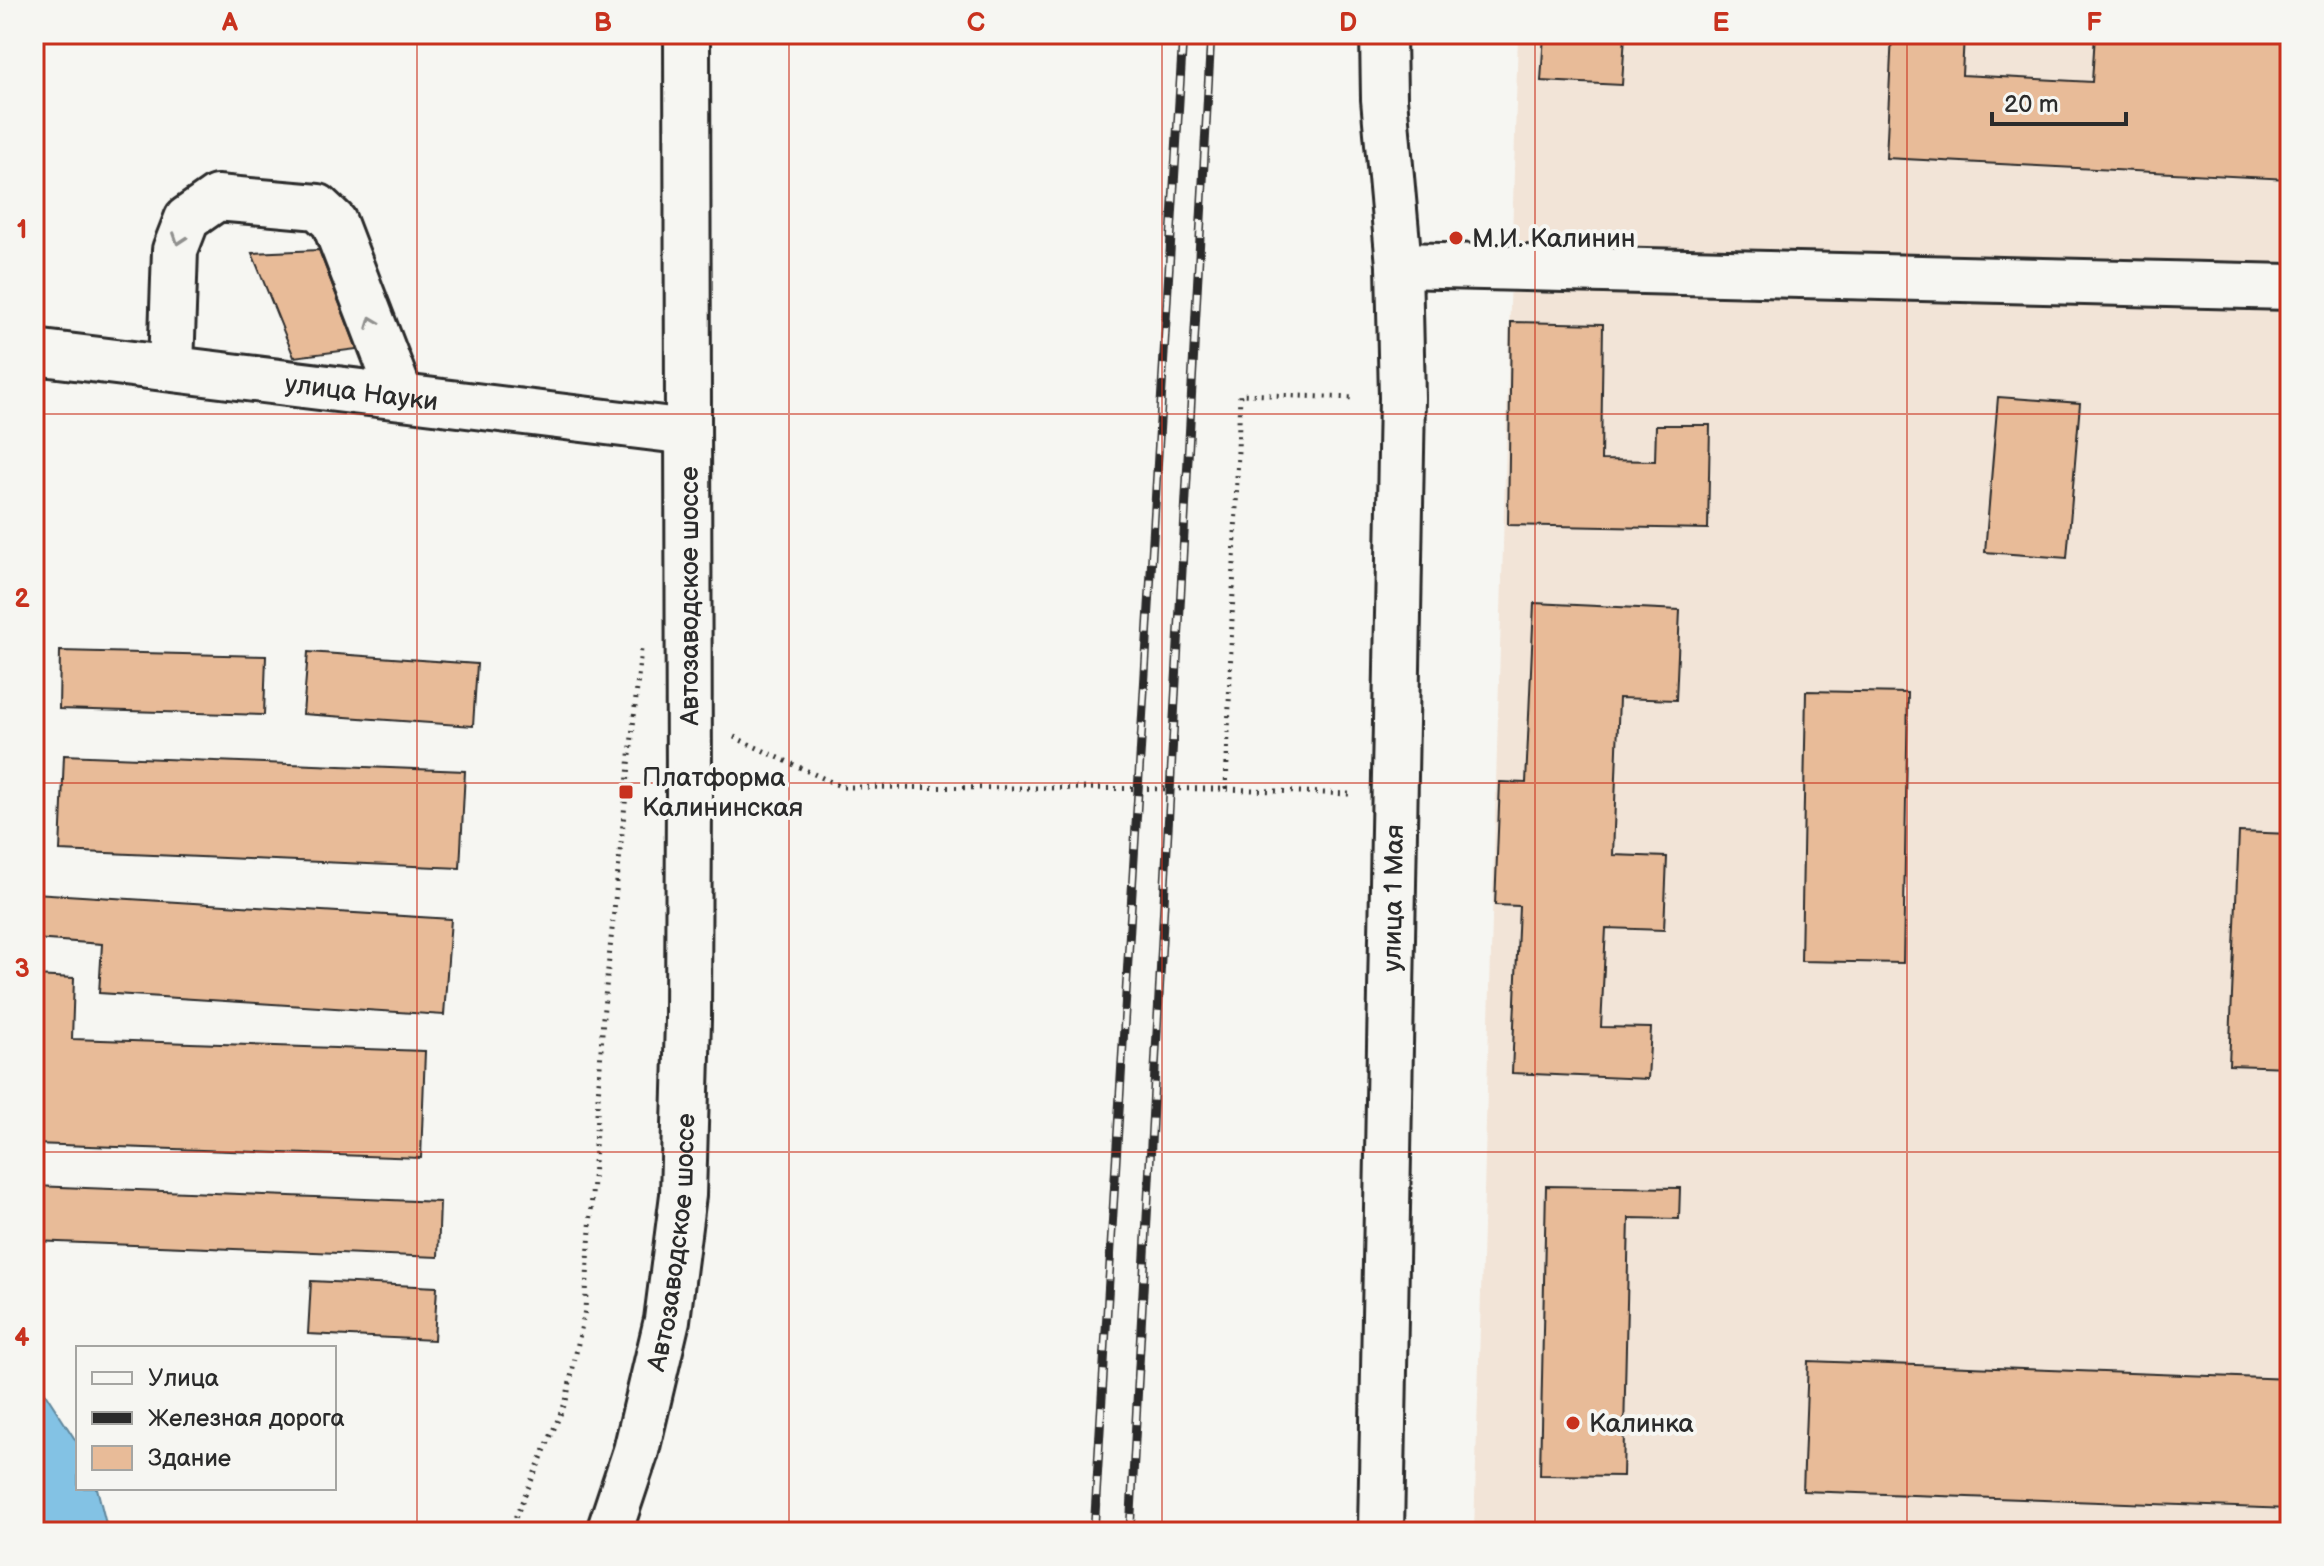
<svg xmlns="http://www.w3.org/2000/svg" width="2324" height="1566" viewBox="0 0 2324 1566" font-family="'Balsamiq Sans',sans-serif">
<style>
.built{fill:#f2e4d7}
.water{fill:#83c2e4;stroke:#60869a;stroke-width:2}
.building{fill:#e8bb98;stroke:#2b2b2b;stroke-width:2}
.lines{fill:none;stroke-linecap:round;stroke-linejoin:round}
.minor-casing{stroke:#2b2b2b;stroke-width:50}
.major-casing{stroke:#2b2b2b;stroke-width:50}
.path{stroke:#2b2b2b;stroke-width:5;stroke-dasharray:2 6;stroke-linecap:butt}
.minor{stroke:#f6f6f2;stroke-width:44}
.major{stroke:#f6f6f2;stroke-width:44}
.rail-casing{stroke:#2b2b2b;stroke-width:9}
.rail{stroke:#f6f6f2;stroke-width:6;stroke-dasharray:18;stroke-linecap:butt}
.oneway{stroke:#90908e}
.grid{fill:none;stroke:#c8321e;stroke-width:2;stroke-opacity:0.55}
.poi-dot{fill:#c8321e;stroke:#f6f6f2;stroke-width:3}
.labels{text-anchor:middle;stroke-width:8;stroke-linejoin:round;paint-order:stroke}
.poi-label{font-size:26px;fill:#2b2b2b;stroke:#f6f6f2;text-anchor:start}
.street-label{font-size:26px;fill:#2b2b2b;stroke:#f6f6f2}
.neatline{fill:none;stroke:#c8321e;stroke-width:3}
.grid-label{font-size:26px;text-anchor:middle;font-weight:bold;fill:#c8321e}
</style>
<rect width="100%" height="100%" fill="#f6f6f2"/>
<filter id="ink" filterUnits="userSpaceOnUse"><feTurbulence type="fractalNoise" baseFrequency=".0125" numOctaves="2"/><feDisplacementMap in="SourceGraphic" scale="16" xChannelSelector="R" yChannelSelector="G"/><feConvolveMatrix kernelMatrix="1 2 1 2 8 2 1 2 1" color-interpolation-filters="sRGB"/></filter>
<g filter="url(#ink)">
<polygon class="built" points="1518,34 2290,34 2290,1532 1474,1532"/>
<polygon class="water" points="34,1376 78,1444 78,1488 97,1488 108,1532 34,1532"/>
<g class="building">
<polygon points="1544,34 1625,34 1622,85 1541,81"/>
<polygon points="1892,34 1964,34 1962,75 2092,82 2095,34 2290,34 2288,179 1886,158"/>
<polygon points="319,250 357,349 294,357 252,253"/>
<polygon points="1511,322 1603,324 1601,460 1655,461 1656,425 1710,425 1708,529 1508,525"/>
<polygon points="1998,397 2080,403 2067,558 1985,552"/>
<polygon points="1534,603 1680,610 1676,700 1619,698 1613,855 1667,857 1664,930 1606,928 1601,1027 1651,1028 1648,1079 1512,1073 1519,906 1495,905 1500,782 1526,783"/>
<polygon points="60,651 266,656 264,715 59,709"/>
<polygon points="308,652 477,664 473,726 303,714"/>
<polygon points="1806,691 1908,693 1903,963 1801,961"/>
<polygon points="64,755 465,771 460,868 60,851"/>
<polygon points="2239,832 2290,834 2290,1067 2229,1065"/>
<polygon points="34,893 451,919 444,1015 99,993 102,944 34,939"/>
<polygon points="34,976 74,978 72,1039 425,1051 421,1158 34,1144"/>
<polygon points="34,1186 440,1202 438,1257 34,1241"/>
<polygon points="1546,1186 1680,1188 1679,1219 1629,1218 1623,1476 1540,1475"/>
<polygon points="311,1281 437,1287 434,1340 308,1334"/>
<polygon points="1808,1361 2290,1379 2290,1509 1803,1491"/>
</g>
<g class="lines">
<g class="minor-casing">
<g id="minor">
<polyline points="1399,265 2290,287"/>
<path id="s1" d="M34,352l654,80"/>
<polyline points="171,367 175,250 187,219 217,198 318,207 334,222 400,394"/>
<path id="s2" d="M1381,1532l21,-1134 -3,-133 -15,-166 -1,-65"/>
</g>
</g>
<g class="major-casing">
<g id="major">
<path id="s3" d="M609,1532l27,-81 31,-131 16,-125 5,-175 1,-227 -2,-759"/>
</g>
</g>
<g class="path">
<polyline points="734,737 842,787 1226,789 1349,794"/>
<polyline points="1226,789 1240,394 1356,398"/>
<polyline points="509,1532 566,1401 585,1310 603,1017 641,649"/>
</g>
<use href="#minor" class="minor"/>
<use href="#major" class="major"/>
<g class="rail-casing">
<g id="rail">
<polyline points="1094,1532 1183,34"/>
<polyline points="1130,1532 1211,34"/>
</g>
</g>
<use href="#rail" class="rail"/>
</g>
<defs><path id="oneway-chevron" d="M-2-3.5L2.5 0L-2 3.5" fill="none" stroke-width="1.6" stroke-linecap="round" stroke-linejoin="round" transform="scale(2)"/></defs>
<g class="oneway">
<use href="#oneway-chevron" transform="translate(179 239) rotate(109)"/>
<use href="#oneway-chevron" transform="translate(372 322) rotate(-111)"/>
</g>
</g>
<path class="grid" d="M417,34v1498M789,34v1498M1162,34v1498M1535,34v1498M1907,34v1498M34,414h2256M34,783h2256M34,1152h2256"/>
<g class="poi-dot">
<circle cx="1456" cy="238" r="8"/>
<rect x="618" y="784" width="16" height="16" rx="4"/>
<circle cx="1573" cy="1423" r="8"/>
</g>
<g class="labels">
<g class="poi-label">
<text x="1472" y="247">М.И. Калинин</text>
<text x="642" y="786">Платформа<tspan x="642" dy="30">Калининская</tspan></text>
<text x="1589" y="1432">Калинка</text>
</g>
<g class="street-label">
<text dy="9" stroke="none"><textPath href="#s1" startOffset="330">улица Науки</textPath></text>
<text transform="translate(689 596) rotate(-90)" y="9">Автозаводское шоссе</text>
<text dy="9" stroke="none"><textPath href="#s2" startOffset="634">улица 1 Мая</textPath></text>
<text dy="9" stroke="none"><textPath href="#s3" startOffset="298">Автозаводское шоссе</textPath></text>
</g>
</g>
<rect width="2324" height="1566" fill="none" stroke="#f6f6f2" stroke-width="88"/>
<rect x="76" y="1346" width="260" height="144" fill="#f6f6f2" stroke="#a5a5a2" stroke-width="2"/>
<rect x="92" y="1372" width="40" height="12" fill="#f6f6f2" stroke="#a5a5a2" stroke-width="2"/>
<text x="148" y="1386" font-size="24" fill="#2b2b2b">Улица</text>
<rect x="92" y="1412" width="40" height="12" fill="#2b2b2b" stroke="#a5a5a2" stroke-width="2"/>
<text x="148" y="1426" font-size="24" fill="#2b2b2b">Железная дорога</text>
<rect x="92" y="1446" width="40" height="24" fill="#e8bb98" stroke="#a5a5a2" stroke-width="2"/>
<text x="148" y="1466" font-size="24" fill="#2b2b2b">Здание</text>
<path d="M1992 112v12h134v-12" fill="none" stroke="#2b2b2b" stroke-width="4"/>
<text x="2004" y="112" font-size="24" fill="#2b2b2b" stroke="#f6f6f2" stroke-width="6" paint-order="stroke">20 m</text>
<rect x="44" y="44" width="2236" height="1478" class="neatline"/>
<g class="grid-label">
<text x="230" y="31">A</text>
<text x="603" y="31">B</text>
<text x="976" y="31">C</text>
<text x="1348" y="31">D</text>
<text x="1721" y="31">E</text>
<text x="2094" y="31">F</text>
<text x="22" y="238">1</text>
<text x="22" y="607">2</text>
<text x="22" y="977">3</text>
<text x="22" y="1346">4</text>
</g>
</svg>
